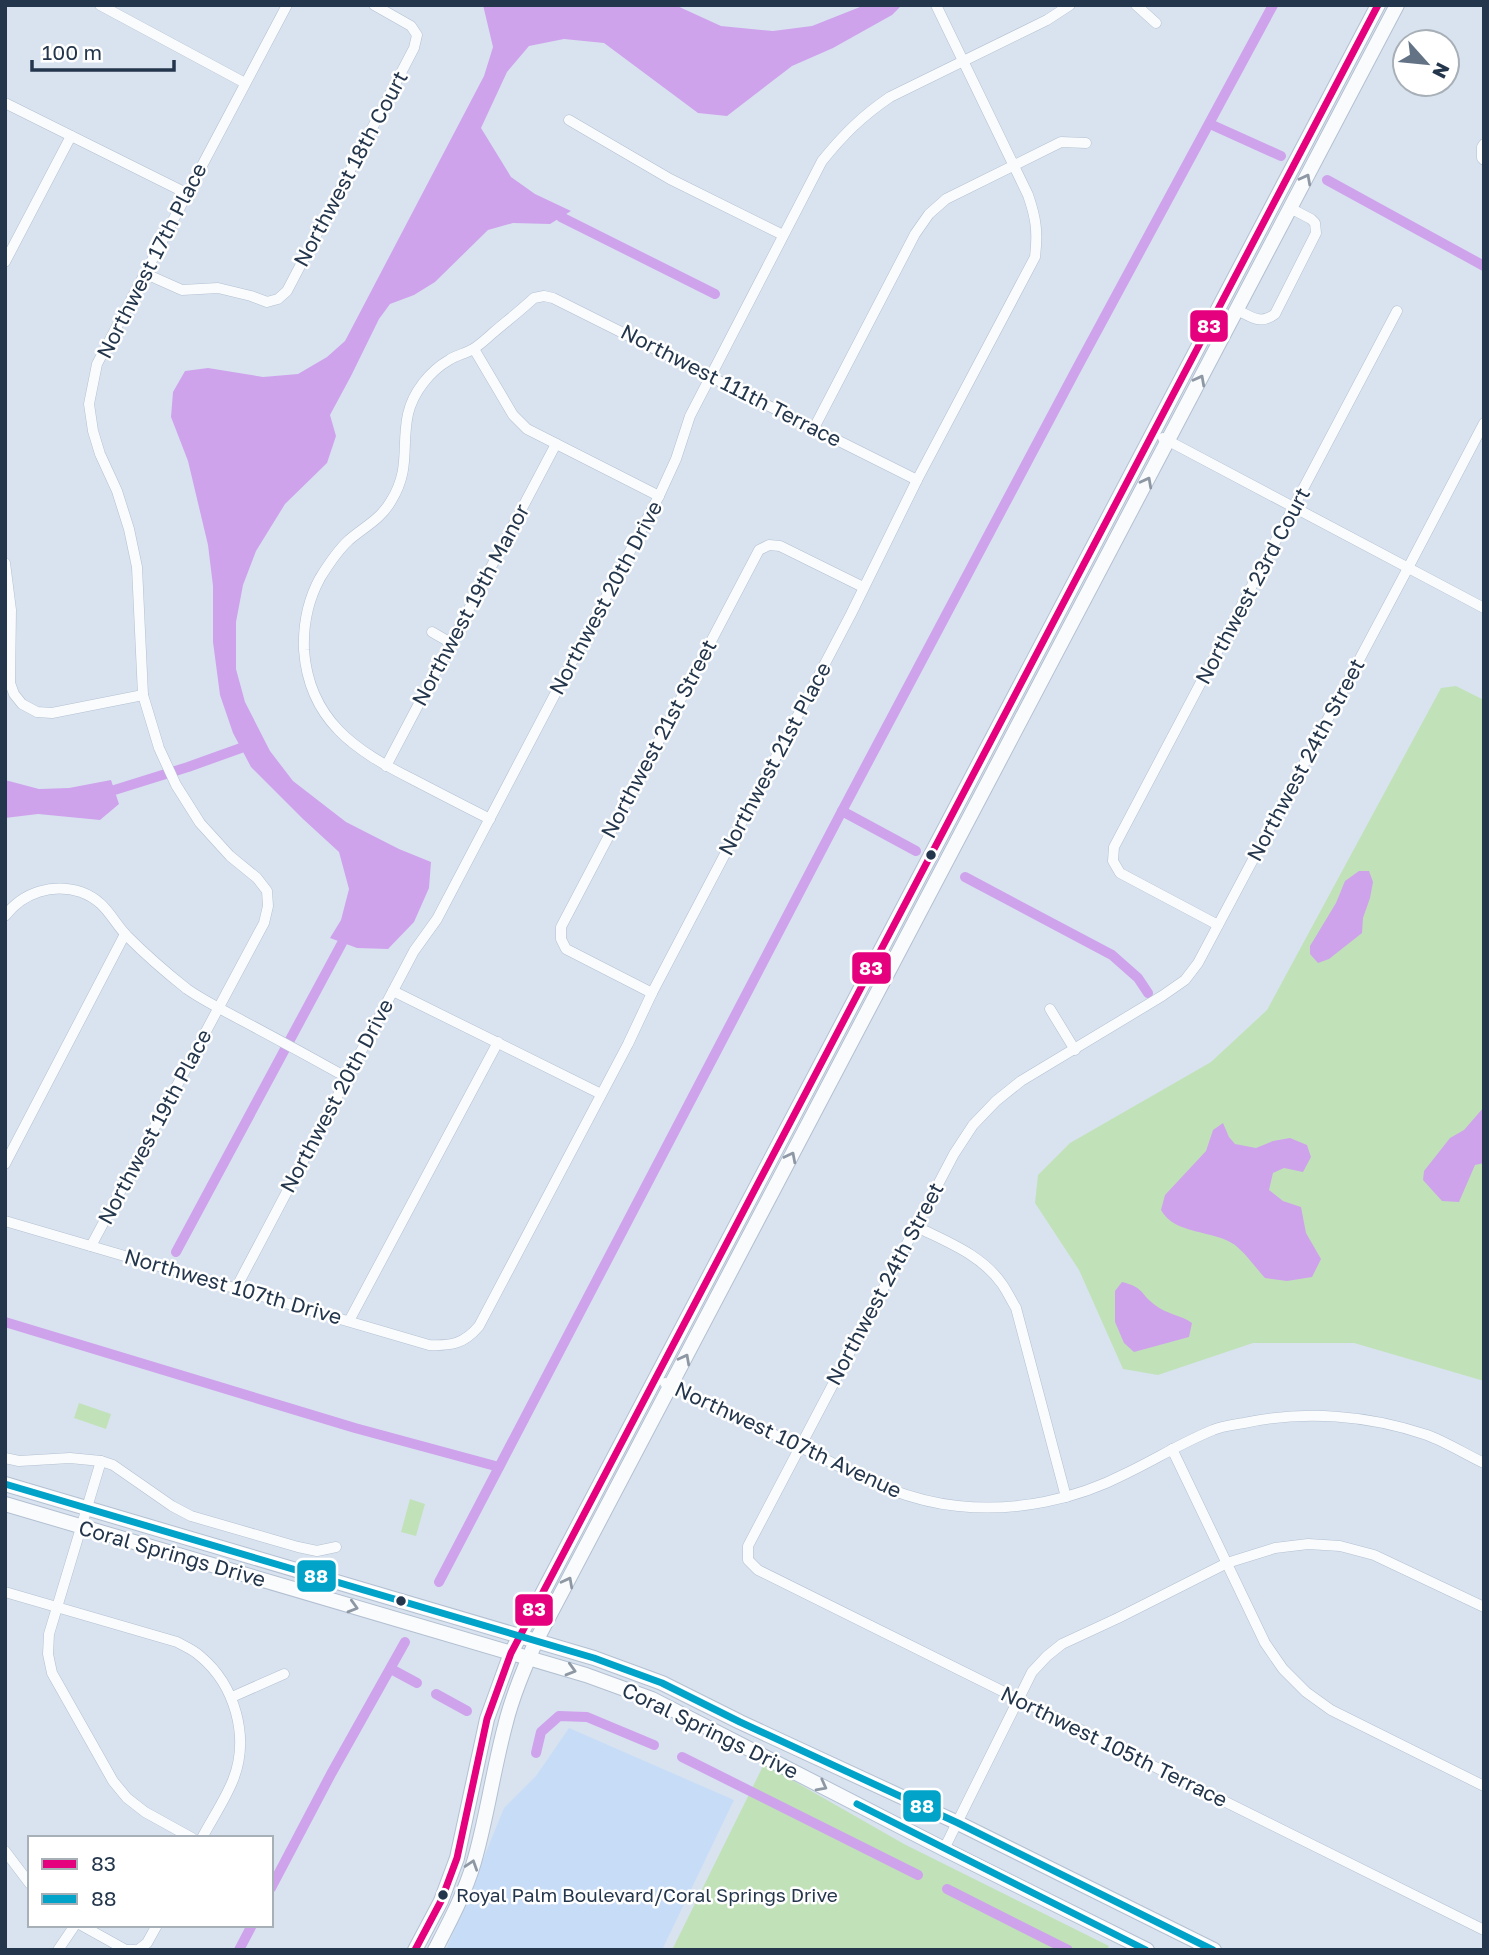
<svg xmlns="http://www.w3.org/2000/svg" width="1489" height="1955" viewBox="0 0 1489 1955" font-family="'Golos Text',sans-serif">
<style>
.built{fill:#c7dcf7}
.green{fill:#c1e2b9}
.water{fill:#cea3ec}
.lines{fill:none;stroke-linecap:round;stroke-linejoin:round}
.canal{stroke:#cea3ec;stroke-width:10}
.minor-casing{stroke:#b3c0d1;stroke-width:11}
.secondary-casing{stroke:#b3c0d1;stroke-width:16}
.minor{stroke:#f9fbfd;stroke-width:10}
.secondary{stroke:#f9fbfd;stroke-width:14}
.bus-1-casing{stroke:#fff;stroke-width:12}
.bus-2-casing{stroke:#fff;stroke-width:12}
.bus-1{stroke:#e5007d;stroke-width:7}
.bus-2{stroke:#02a3c8;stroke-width:7}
.oneway{stroke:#8e98a4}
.bus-dot{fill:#24364c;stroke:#fff;stroke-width:2.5}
.labels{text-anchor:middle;stroke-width:5;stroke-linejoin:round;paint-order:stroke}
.bus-label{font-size:19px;fill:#24364c;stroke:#fff;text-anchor:start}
.street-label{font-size:21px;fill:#24364c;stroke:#fff}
.line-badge{stroke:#fff;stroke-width:2.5}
.badge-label{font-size:19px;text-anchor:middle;font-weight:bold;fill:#fff}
</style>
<rect width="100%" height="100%" fill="#d9e3f0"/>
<polygon class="built" points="569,1728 734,1800 662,1950 446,1950 504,1808 536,1776"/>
<g class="green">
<polygon points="1456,686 1484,700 1484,1381 1354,1343 1253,1343 1158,1375 1123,1369 1079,1270 1035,1203 1038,1175 1070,1143 1211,1062 1267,1010 1441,688"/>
<polygon points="79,1403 111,1414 106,1429 74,1418"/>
<polygon points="410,1499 425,1504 416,1536 401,1532"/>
<polygon points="764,1764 904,1844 1109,1946 1107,1950 672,1950"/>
</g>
<g class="water">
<polygon points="483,5 675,5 721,26 773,31 812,26 865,5 902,5 892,15 833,48 792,66 727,116 698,113 604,43 564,39 529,46 507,72 481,128 511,177 535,194 571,211 550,224 513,223 488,230 435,282 414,295 390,304 379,319 351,376 330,415 336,436 327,463 285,504 256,551 243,585 236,622 236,669 245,702 270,751 293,781 346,822 399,849 431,862 429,888 414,922 388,949 357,948 330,938 341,920 349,889 339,852 303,819 251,767 233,733 220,695 213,642 213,586 208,545 188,461 171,417 173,392 185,371 208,368 263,377 298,374 327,357 345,341 484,76 493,47"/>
<polygon points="5,780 39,789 69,788 111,780 119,804 100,820 38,814 5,818"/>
<polygon points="1359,871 1369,871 1373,882 1370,898 1363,918 1362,933 1329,959 1318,963 1310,954 1310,946 1336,903 1345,881"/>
<polygon points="1484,1107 1484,1163 1475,1165 1459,1202 1442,1201 1423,1180 1424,1171 1450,1138 1464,1130"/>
<path d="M1223,1123l6,14 6,7 21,4 17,-7 17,-3 17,7 4,12 -8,15 -19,-4 -11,5 -4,17 14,11 18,6 5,26 15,26 -9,18 -25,4 -22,-3c-9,-10 -19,-24 -30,-33 -20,-15 -61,-10 -74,-35l4,-15 41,-44 7,-21z"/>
<path d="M1122,1282c23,6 17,11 33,23 11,9 26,10 37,18l-3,14 -55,15 -10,-9 -9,-21v-31z"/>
</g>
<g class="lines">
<g class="canal">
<polyline points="1210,124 1281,156"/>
<polyline points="1327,180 1484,266"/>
<polyline points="561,217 715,294"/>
<polyline points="108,792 188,767 241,748"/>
<polyline points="842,811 916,851"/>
<polyline points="965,877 1112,955 1138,978 1148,993"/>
<polyline points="176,1252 342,943"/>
<polyline points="5,1322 355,1428 499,1467"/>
<polyline points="439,1582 842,811 1077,368 1273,5"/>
<polyline points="391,1669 417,1683"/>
<polyline points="436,1694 467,1711"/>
<polyline points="536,1753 541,1732 559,1716 587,1717 654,1745"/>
<polyline points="682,1757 918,1875"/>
<polyline points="271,1888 331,1774 405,1642"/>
<polyline points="947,1889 1068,1950"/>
<polyline points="239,1950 252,1925"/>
</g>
<g class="minor-casing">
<g id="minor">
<polyline points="100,5 245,83"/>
<polyline points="1136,5 1156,23"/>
<polyline points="5,103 186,193"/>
<polyline points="569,120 670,179 783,235"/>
<polyline points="1484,144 1482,147 1482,158 1484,160"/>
<polyline points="5,262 71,136"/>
<polyline points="146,274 182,290 218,288 251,296 267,302 278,299 287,291 414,48 417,35 411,26 374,5"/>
<path d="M1237,310c15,7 23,15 38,4l41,-81 -1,-10 -4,-4 -21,-11"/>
<polyline points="474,349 513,415 527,429 659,496"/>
<polyline points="1484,423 1408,568 1198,963 1185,980 1162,996 1021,1081 996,1101 973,1125 954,1154 748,1546 748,1560 758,1570 1484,1930"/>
<polyline points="814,428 915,234 929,214 946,199 1061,142 1086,143"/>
<polyline points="1163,438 1484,608"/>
<polyline points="5,563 11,610 10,683 14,694 22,704 37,712 52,713 143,695"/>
<polyline points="432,632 451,643"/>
<polyline points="386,766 556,444"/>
<path d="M490,819c-26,-13 -51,-26 -76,-39 -58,-29 -105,-59 -110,-130 -1,-25 4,-50 16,-72 8,-13 17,-27 29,-38 15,-13 32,-21 42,-39 20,-32 10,-55 17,-87 5,-22 22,-43 41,-54 7,-5 16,-6 24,-11 7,-4 14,-11 21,-17 13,-11 27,-22 40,-34l10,-2 9,2 364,182"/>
<path d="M5,916c18,-24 48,-33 76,-24 25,9 30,27 46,44 17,17 41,38 60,53 17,12 38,22 56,32 34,18 69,37 103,56"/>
<polyline points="1218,925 1120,873 1113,861 1114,847 1397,311"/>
<polyline points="393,991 601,1094"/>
<polyline points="652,993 566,949 561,939 561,927 759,550 769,545 780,546 863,587"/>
<polyline points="1050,1009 1075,1050"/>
<polyline points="5,1164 125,934"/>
<path d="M5,1221l424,124c22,1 35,-1 50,-19l149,-282 24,-51 199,-379 66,-134 118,-223c3,-25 1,-39 -7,-62l-92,-190"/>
<path d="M917,1227c30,15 65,28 85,57 5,7 9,16 14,24l50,189"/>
<polyline points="91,1246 264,923 268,906 267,891 257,878 230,856 200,823 176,785 159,748 143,695 137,567 129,529 117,491 100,454 93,431 89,404 97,364 287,5"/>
<path d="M236,1288l178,-337 23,-32 222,-423 17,-37 14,-43 132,-255c21,-26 40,-45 68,-64l157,-77 23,-15"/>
<polyline points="349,1321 498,1042"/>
<path d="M665,1383c45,21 90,42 135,64 52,25 98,53 158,59 58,6 117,-6 169,-33 29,-14 56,-31 86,-43 9,-4 20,-5 31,-7 60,-13 124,-8 183,12 19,7 38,19 57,28"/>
<polyline points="1172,1449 1265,1643 1283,1669 1306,1692 1331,1710 1484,1786"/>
<polyline points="5,1458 19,1461 70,1458 101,1461 113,1465 172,1506 191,1516 298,1547 317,1551 336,1547"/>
<polyline points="101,1461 49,1634 48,1654 52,1673 113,1781 127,1798 145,1812 192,1838"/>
<path d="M5,1592l172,50c7,4 17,8 23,14 35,29 50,81 33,124 -8,20 -21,39 -31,58"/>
<polyline points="232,1697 284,1674"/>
<polyline points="944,1849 1032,1672 1047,1656 1062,1644 1118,1618 1227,1563 1275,1548 1308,1544 1340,1546 1374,1555 1484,1607"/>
<polyline points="5,1851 30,1884"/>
<polyline points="81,1925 126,1950 134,1950"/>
<polyline points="58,1950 75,1925"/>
<polyline points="138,1950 147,1943 157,1925"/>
</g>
</g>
<g class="secondary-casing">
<g id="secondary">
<polyline points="5,1484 594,1658 662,1683 740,1722 958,1823 1214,1950"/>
<polyline points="5,1504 586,1675 652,1699 944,1849 1147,1950"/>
<polyline points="415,1950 441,1901 457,1858 487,1719 511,1653 1378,5"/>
<path d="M435,1950c15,-29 30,-57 39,-88 13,-45 19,-91 31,-136 7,-29 19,-57 31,-85l861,-1636"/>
</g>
</g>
<use href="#minor" class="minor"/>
<use href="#secondary" class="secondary"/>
<g class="bus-1-casing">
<polyline id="bus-1" points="415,1950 441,1901 457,1858 487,1719 511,1653 1378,5"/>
</g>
<g class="bus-2-casing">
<g id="bus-2">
<polyline points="5,1484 594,1658 662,1683 740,1722 958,1823 1213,1950"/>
<polyline points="857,1804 1146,1950"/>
</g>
</g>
<use href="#bus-1" class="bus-1"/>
<use href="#bus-2" class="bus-2"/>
</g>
<defs><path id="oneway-chevron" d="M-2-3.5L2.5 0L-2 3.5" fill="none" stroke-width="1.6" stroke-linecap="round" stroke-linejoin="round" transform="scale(1.75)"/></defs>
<g class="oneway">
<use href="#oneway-chevron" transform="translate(1306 179) rotate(-62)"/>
<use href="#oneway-chevron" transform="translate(1200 380) rotate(-62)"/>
<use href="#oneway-chevron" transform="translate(1147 482) rotate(-62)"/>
<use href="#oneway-chevron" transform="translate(791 1157) rotate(-63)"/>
<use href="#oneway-chevron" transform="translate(685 1359) rotate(-62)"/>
<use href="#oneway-chevron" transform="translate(568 1582) rotate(-62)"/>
<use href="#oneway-chevron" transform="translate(353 1607) rotate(16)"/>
<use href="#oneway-chevron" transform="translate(571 1670) rotate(16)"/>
<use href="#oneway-chevron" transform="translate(822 1786) rotate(28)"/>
<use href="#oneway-chevron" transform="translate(472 1865) rotate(-72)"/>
</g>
<g class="bus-dot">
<circle cx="931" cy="855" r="6"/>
<circle cx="401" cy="1601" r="6"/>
<circle cx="443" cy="1895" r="6"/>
</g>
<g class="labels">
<g class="bus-label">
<text x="456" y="1902">Royal Palm Boulevard/Coral Springs Drive</text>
</g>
<g class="street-label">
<text transform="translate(351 169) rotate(-62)" y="7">Northwest 18th Court</text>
<text transform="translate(152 261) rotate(-63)" y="7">Northwest 17th Place</text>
<text transform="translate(731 386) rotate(27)" y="7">Northwest 111th Terrace</text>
<text transform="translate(1253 586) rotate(-62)" y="7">Northwest 23rd Court</text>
<text transform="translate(606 598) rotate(-62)" y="7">Northwest 20th Drive</text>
<text transform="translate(471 605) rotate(-62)" y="7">Northwest 19th Manor</text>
<text transform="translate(659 739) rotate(-62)" y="7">Northwest 21st Street</text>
<text transform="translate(775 759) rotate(-62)" y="7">Northwest 21st Place</text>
<text transform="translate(1306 760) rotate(-62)" y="7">Northwest 24th Street</text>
<text transform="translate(337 1096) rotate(-62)" y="7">Northwest 20th Drive</text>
<text transform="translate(155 1127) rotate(-62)" y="7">Northwest 19th Place</text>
<text transform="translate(885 1284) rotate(-62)" y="7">Northwest 24th Street</text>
<text transform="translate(233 1287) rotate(16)" y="7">Northwest 107th Drive</text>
<text transform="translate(788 1440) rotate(25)" y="7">Northwest 107th Avenue</text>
<text transform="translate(172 1554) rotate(16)" y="7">Coral Springs Drive</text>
<text transform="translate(710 1731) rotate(26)" y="7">Coral Springs Drive</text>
<text transform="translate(1114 1747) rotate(26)" y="7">Northwest 105th Terrace</text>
</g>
</g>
<g class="line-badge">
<rect x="1189" y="309" width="40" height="34" rx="7" fill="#e5007d"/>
<rect x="851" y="951" width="41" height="34" rx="7" fill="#e5007d"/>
<rect x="296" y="1559" width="41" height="34" rx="7" fill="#02a3c8"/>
<rect x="514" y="1593" width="40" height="34" rx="7" fill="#e5007d"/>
<rect x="902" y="1789" width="40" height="34" rx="7" fill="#02a3c8"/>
</g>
<g class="badge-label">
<text x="1209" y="333">83</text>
<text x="871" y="975">83</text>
<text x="316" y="1583">88</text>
<text x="534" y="1616">83</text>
<text x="922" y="1813">88</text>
</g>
<rect width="1489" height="1955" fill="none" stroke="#24364c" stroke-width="14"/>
<rect x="28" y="1836" width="245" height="91" fill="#ffffff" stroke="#a7afb7" stroke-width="2"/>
<rect x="42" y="1859" width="35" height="10" fill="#e5007d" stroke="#a7afb7" stroke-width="2"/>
<text x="91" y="1871" font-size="21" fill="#24364c">83</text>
<rect x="42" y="1894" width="35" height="10" fill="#02a3c8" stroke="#a7afb7" stroke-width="2"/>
<text x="91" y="1906" font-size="21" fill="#24364c">88</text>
<g transform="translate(1426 63) rotate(117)"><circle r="33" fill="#ffffff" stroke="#a7afb7" stroke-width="2"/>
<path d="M0-5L12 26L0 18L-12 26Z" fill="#637385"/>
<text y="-10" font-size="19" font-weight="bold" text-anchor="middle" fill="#24364c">N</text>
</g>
<path d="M32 60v10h142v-10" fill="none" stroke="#24364c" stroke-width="3.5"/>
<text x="42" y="60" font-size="21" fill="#24364c" stroke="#ffffff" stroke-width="5" paint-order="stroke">100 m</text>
</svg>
